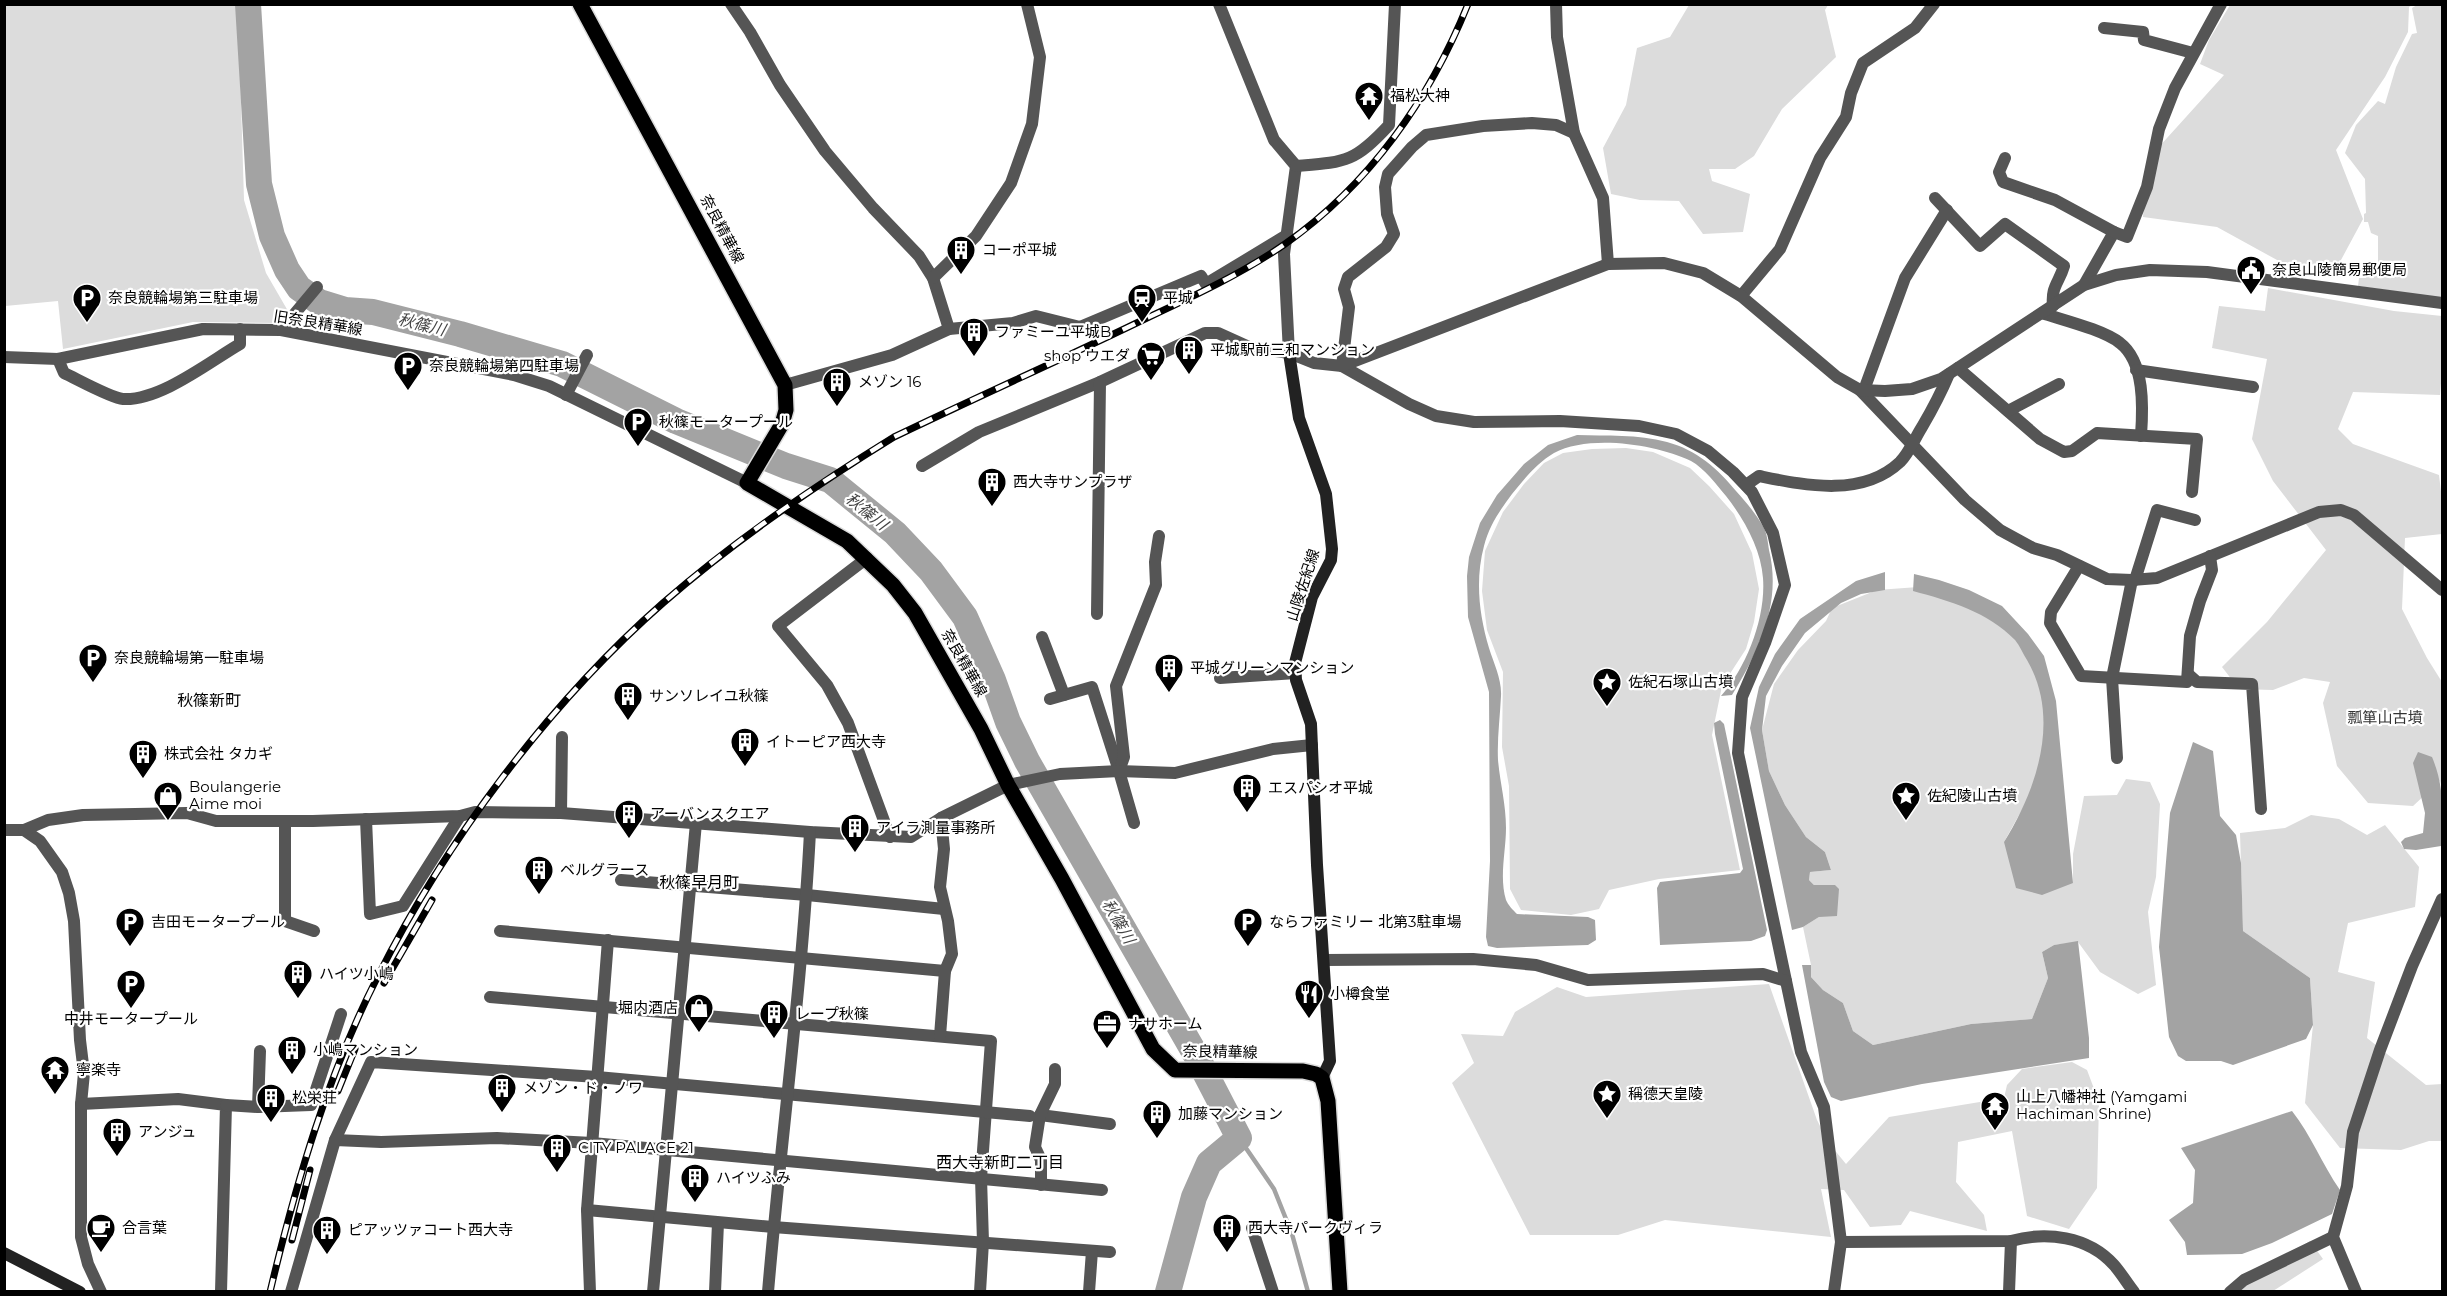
<svg xmlns="http://www.w3.org/2000/svg" width="2447" height="1296" viewBox="0 0 2447 1296" font-family="Montserrat,'Noto Sans JP',sans-serif">
<style>
.green{fill:#dcdcdc}
.water{fill:#a3a3a3}
.lines{fill:none;stroke-linecap:round;stroke-linejoin:round}
.stream{stroke:#a3a3a3;stroke-width:4.5}
.river{stroke:#a3a3a3;stroke-width:26}
.primary-casing{stroke:#dbdbdb;stroke-width:18}
.minor{stroke:#555;stroke-width:12}
.tertiary{stroke:#555;stroke-width:12}
.secondary{stroke:#222;stroke-width:12}
.primary{stroke:#000;stroke-width:15}
.rail-casing{stroke:#000;stroke-width:7}
.rail{stroke:#fff;stroke-width:4.5;stroke-dasharray:14;stroke-linecap:butt}
.labels{text-anchor:middle;stroke-width:4.5;stroke-linejoin:round;paint-order:stroke}
.poi-label{font-size:15px;fill:#000;stroke:#fff;text-anchor:start}
.street-label{font-size:15px;fill:#000;stroke:#fff}
.park-label{font-size:15px;fill:#333;stroke:#fff}
.water-label{font-size:16px;font-style:italic;fill:#444;stroke:#fff}
.neighbourhood-label{font-size:16px;fill:#000;stroke:#fff}
</style>
<rect width="100%" height="100%" fill="#fff"/>
<g class="green">
<polygon points="4,5 238,5 244,200 266,273 288,311 281,323 193,322 63,349 58,301 5,306"/>
<polygon points="1689,5 1828,5 1825,10 1836,57 1782,109 1754,156 1735,169 1709,169 1712,181 1750,194 1743,232 1703,234 1679,201 1640,200 1611,194 1603,148 1626,105 1637,48 1670,37"/>
<polygon points="2230,5 2412,5 2409,7 2408,32 2385,77 2336,150 2363,219 2334,273 2297,271 2217,227 2143,217 2148,159 2224,75 2200,64 2209,40"/>
<polygon points="2417,5 2442,5 2442,298 2358,286 2359,278 2366,278 2366,273 2378,272 2378,236 2371,233 2368,222 2364,222 2364,214 2366,213 2365,179 2345,153 2356,125 2378,101 2385,104 2396,67 2412,34 2417,33 2412,8"/>
<polygon points="2268,288 2394,311 2442,316 2442,371 2440,395 2353,392 2338,429 2353,444 2439,475 2442,500 2442,534 2405,538 2402,609 2427,658 2442,682 2442,789 2440,781 2413,806 2368,803 2337,766 2323,703 2330,682 2304,678 2273,690 2239,689 2222,667 2267,622 2326,550 2273,481 2252,439 2267,359 2212,348 2219,306 2265,311"/>
<polygon points="1626,448 1653,452 1690,468 1709,486 1734,514 1752,553 1759,589 1754,622 1746,649 1722,686 1712,735 1740,870 1659,879 1609,890 1599,909 1571,915 1521,910 1510,889 1509,786 1502,747 1503,672 1487,630 1482,591 1485,551 1503,512 1524,484 1544,463 1563,453 1592,449"/>
<polygon points="1932,586 1988,611 2038,664 2057,746 2004,842 2073,883 2073,854 2084,796 2117,795 2126,779 2150,782 2160,804 2156,877 2148,912 2156,985 2138,994 2100,972 2078,942 2054,945 2042,952 2048,978 2032,1019 1971,1024 1873,1045 1853,1031 1843,1003 1823,990 1811,977 1811,965 1803,927 1819,917 1835,885 1814,885 1809,880 1810,872 1831,870 1825,852 1806,837 1785,805 1769,771 1762,730 1774,684 1798,650 1826,621 1832,608 1877,590"/>
<polygon points="2311,815 2339,819 2367,835 2385,825 2419,867 2415,907 2348,923 2338,972 2375,982 2367,1038 2426,1085 2442,1084 2442,1141 2429,1141 2401,1150 2340,1148 2305,1103 2313,1025 2310,978 2243,931 2240,833 2285,828"/>
<polygon points="1769,984 1817,1120 1828,1142 1846,1164 1889,1117 2004,1098 2007,1085 2022,1069 2072,1062 2087,1070 2099,1102 2097,1188 2069,1229 2027,1216 2012,1131 1958,1142 1956,1182 1984,1215 1987,1231 1910,1211 1901,1225 1870,1227 1844,1190 1821,1189 1831,1237 1665,1220 1618,1235 1530,1235 1452,1083 1474,1063 1461,1034 1503,1036 1515,1012 1557,987 1586,997"/>
<polygon points="2310,1241 2323,1259 2273,1291 2227,1292"/>
</g>
<g class="water">
<path d="M1577,435c29,1 61,-1 90,7 30,8 51,27 69,49 10,11 21,24 28,37 3,6 4,15 5,22 13,53 -10,101 -37,145l-11,1c26,-29 45,-79 42,-118 -2,-29 -19,-59 -37,-82 -9,-11 -22,-28 -35,-35 -35,-17 -102,-27 -137,-8 -17,10 -30,26 -42,41 -12,16 -23,32 -28,52 -9,34 -5,68 5,102 5,16 13,32 12,48 -1,21 -4,43 -3,64 2,23 8,44 8,68 0,23 -7,49 0,72 2,5 7,10 11,14l71,3 7,3 1,20 -8,5 -91,3 -9,-2 -2,-9 4,-76 -1,-169 -21,-75 -1,-41 2,-19 11,-34 17,-28 27,-31 24,-19z"/>
<polygon points="1885,572 1885,590 1861,594 1841,603 1805,633 1782,666 1766,696 1762,730 1769,771 1785,805 1806,837 1825,852 1831,870 1810,872 1809,880 1814,885 1835,885 1839,889 1837,916 1819,917 1803,927 1792,930 1750,728 1759,687 1775,654 1800,619 1856,581"/>
<path d="M1914,574l25,6 30,10 33,16 26,28 16,22 12,45 17,182 -31,12 -26,-7 -12,-46c33,-53 57,-124 23,-182 -4,-6 -7,-14 -12,-20 -27,-28 -65,-39 -102,-49z"/>
<polygon points="1720,720 1724,724 1767,930 1765,936 1751,941 1660,945 1657,888 1660,882 1740,873 1743,869 1715,734 1714,723"/>
<polygon points="2193,742 2213,751 2220,816 2236,835 2241,863 2243,931 2310,978 2313,1025 2306,1039 2233,1065 2221,1061 2186,1061 2178,1056 2169,1037 2159,947 2170,813"/>
<path d="M2418,752l14,5c13,31 10,54 10,87l-1,2 -25,4 -12,-1 -3,-7 4,-4 18,-5 2,-20 -12,-50z"/>
<polygon points="2078,941 2089,1038 2089,1058 1922,1084 1841,1101 1831,1097 1824,1082 1802,965 1811,965 1811,977 1823,990 1843,1003 1853,1031 1873,1045 1971,1024 2032,1019 2048,978 2042,952 2054,945"/>
<path d="M2292,1111c19,24 30,53 48,79l-8,24 -60,29 -30,11 -55,1 -2,-13 -16,-22 24,-17 2,-33 -14,-22z"/>
</g>
<g class="lines">
<polyline class="stream" points="1239,1138 1274,1189 1292,1234 1308,1292"/>
<polyline class="river" points="248,4 259,184 272,236 287,270 299,288 319,302 345,310 373,312 460,334 562,364 676,421 786,466 830,480 895,533 931,571 965,617 993,680 1008,722 1027,761 1197,1057 1239,1138 1209,1163 1194,1197 1168,1292"/>
<g class="primary-casing">
<polyline id="primary" points="580,4 785,385 786,410 782,424 747,483 847,541 893,585 915,613 981,729 1008,785 1062,879 1153,1049 1175,1070 1303,1071 1316,1074 1322,1078 1328,1101 1340,1292"/>
</g>
<g class="minor">
<polyline points="731,4 750,32 780,85 825,151 873,208 919,256 933,278 949,329"/>
<polyline points="1219,4 1274,140 1296,166 1284,254 1289,353"/>
<polyline points="1556,4 1557,37 1574,133 1603,198 1608,264"/>
<polyline points="2104,28 2143,32 2144,40 2193,53"/>
<polyline points="1574,133 1556,125 1532,123 1483,126 1426,135 1412,147 1388,174 1385,187 1387,214 1394,234 1386,247 1348,277 1344,289 1349,307 1342,366 1409,404 1436,416 1474,422 1560,421 1639,426 1676,434 1708,451 1733,472 1752,492 1773,533 1785,585 1765,643 1742,697 1738,753 1801,1052 1824,1107 1841,1242 1834,1292"/>
<polyline points="2005,158 1999,172 2003,182 2055,200 2114,232 2084,285"/>
<path d="M1296,166c49,-4 58,-3 93,-41l6,-121"/>
<path d="M1935,198l45,48 25,-22 59,42c-5,17 -13,20 -11,40"/>
<polyline points="2114,232 2127,237 2147,187 2159,129 2175,88 2221,4"/>
<polyline points="933,278 976,236 1011,183 1032,124 1040,57 1027,4"/>
<polyline points="1741,296 1780,249 1820,158 1846,117 1851,93 1863,63 1915,28 1934,4"/>
<path d="M2042,313c21,7 62,17 78,30 25,19 23,65 21,93"/>
<polyline points="281,330 317,287"/>
<path d="M58,359l6,14c13,6 47,25 59,26 37,2 86,-37 117,-55v-15"/>
<polyline points="1958,368 2040,439 2064,452 2072,451 2097,433 2197,439 2192,492"/>
<polyline points="2136,370 2253,387"/>
<polyline points="785,385 892,355 949,329 1013,323 1036,316 1080,327 1201,276 1206,284 1287,235"/>
<polyline points="1860,390 1965,500 2000,530 2033,548 2057,555 2107,579 2132,580 2157,578 2319,512 2341,510 2354,515 2442,590"/>
<polyline points="1864,390 1905,278 1947,210"/>
<polyline points="566,395 587,355"/>
<polyline points="2008,411 2059,384"/>
<polyline points="922,466 979,432 1100,382 1205,333 1218,333 1249,347 1289,353 1314,363 1342,366 1608,264 1664,263 1703,273 1741,296 1837,377 1860,390 1885,391 1912,389 1941,379 2084,285 2116,275 2150,270 2207,272 2442,303"/>
<path d="M1746,485l13,-9c45,9 103,22 141,-14 9,-9 15,-24 22,-35 10,-17 19,-34 27,-53"/>
<polyline points="867,558 778,626 827,685 848,723 890,837"/>
<polyline points="2079,566 2051,612 2050,623 2081,676 2187,682 2190,636 2200,601 2212,570 2210,556"/>
<polyline points="2135,580 2157,510 2195,520"/>
<polyline points="1097,614 1100,382"/>
<polyline points="1042,637 1064,695"/>
<polyline points="2188,674 2197,682 2252,684 2261,809"/>
<polyline points="1220,678 1296,673"/>
<polyline points="1050,699 1092,687 1119,771"/>
<polyline points="2117,758 2112,678 2132,580"/>
<polyline points="561,813 562,737"/>
<polyline points="366,819 370,914 403,906 460,816"/>
<polyline points="285,821 285,921 314,931"/>
<polyline points="1134,823 1119,771 1124,757 1116,686 1156,585 1155,562 1159,536"/>
<polyline points="4,830 24,830 40,841 62,872 69,893 74,921 80,1040 84,1073 81,1104 81,1237 88,1264 101,1292"/>
<polyline points="24,830 48,820 83,815 187,813 216,821 313,821 460,816 475,812 561,813 810,832 911,837 941,818 1008,785 1060,774 1119,771 1175,773 1273,749 1312,745"/>
<polyline points="621,880 807,895 944,909"/>
<polyline points="500,931 945,971"/>
<polyline points="1324,960 1473,959 1536,965 1588,980 1763,974 1786,981"/>
<polyline points="490,997 991,1041 981,1178 983,1242 980,1292"/>
<polyline points="940,1036 945,971 952,954 948,921 940,887 944,849 941,818"/>
<polyline points="81,1104 178,1099 226,1105 221,1292"/>
<polyline points="226,1105 258,1107 311,1105 341,1014"/>
<polyline points="258,1107 260,1051"/>
<polyline points="1040,1115 1110,1124"/>
<polyline points="335,1140 381,1142 497,1138 592,1143 1102,1190"/>
<polyline points="1041,1185 1041,1160 1035,1147 1040,1115 1055,1084 1055,1069"/>
<polyline points="587,1210 773,1227 1110,1252"/>
<polyline points="1252,1228 1273,1292"/>
<path d="M1841,1242l170,-1c35,-10 77,-5 103,24 7,8 13,18 20,27"/>
<polyline points="291,1292 335,1140 371,1062 597,1077 1030,1116"/>
<polyline points="590,1292 587,1210 608,940"/>
<polyline points="653,1292 696,823"/>
<polyline points="715,1292 718,1223"/>
<path d="M768,1292c13,-154 34,-306 42,-460"/>
<polyline points="1089,1292 1092,1251"/>
<polyline points="2009,1292 2011,1241"/>
<polyline points="2230,1292 2244,1280 2333,1237"/>
<polyline points="2356,1292 2333,1237 2347,1186 2353,1132 2380,1050 2412,966 2442,899"/>
</g>
<polyline class="tertiary" points="4,357 58,359 203,329 281,330 514,375 549,386 747,483"/>
<g class="secondary">
<polyline points="1289,353 1299,418 1326,494 1332,549 1331,560 1312,597 1295,663 1296,680 1311,724 1317,865 1330,1061 1322,1078"/>
<polyline points="4,1253 80,1292"/>
</g>
<use href="#primary" class="primary"/>
<g class="rail-casing">
<g id="rail">
<polyline points="384,983 432,900"/>
<polyline points="338,1091 355,1049"/>
<polyline points="292,1240 310,1170"/>
<path d="M270,1292c26,-109 57,-216 108,-316 68,-135 171,-273 285,-373 72,-63 150,-116 231,-166 85,-41 171,-79 255,-120 47,-22 94,-44 136,-73 84,-59 145,-145 183,-240"/>
</g>
</g>
<use href="#rail" class="rail"/>
</g>
<defs>
<g id="temple-pin" transform="scale(1.5)"><path d="M0 17L-7.5 6A9.5 9.5 0 1 1 7.5 6Z" fill="#000" stroke="#fff"/><path d="M0-6L5-2H3V0L6.5 2.5H4V6H1.5V3h-3V6H-4V2.5H-6.5L-3 0V-2H-5Z" fill="#fff"/></g>
<g id="building-pin" transform="scale(1.5)"><path d="M0 17L-7.5 6A9.5 9.5 0 1 1 7.5 6Z" fill="#000" stroke="#fff"/><path d="M-4-6H4V6H1V3H-1V6H-4ZM-2.5-4.3h1.7v1.8h-1.7ZM.8-4.3h1.7v1.8H.8ZM-2.5-1h1.7V.8h-1.7ZM.8-1h1.7V.8H.8Z" fill="#fff"/></g>
<g id="civic-pin" transform="scale(1.5)"><path d="M0 17L-7.5 6A9.5 9.5 0 1 1 7.5 6Z" fill="#000" stroke="#fff"/><path d="M-.6-6.5H3V-4.5H.6V-3L4-1V1h2V6H-6V1h2V-1L-.6-3ZM-1.2 2.5V6h2.4V2.5Z" fill="#fff"/></g>
<g id="parking-pin" transform="scale(1.5)"><path d="M0 17L-7.5 6A9.5 9.5 0 1 1 7.5 6Z" fill="#000" stroke="#fff"/><path d="M-3.5-5.5H1a3.5 3.5 0 0 1 0 7H-1V5.5H-3.5ZM-1-3.4V-.6H.8a1.4 1.4 0 0 0 0-2.8Z" fill="#fff"/></g>
<g id="station-pin" transform="scale(1.5)"><path d="M0 17L-7.5 6A9.5 9.5 0 1 1 7.5 6Z" fill="#000" stroke="#fff"/><path d="M-3-6H3Q5-6 5-4V2Q5 4 3 4L4.5 6H3L1.5 4h-3L-3 6H-4.5L-3 4Q-5 4-5 2V-4Q-5-6-3-6ZM-3.5-4v3h7v-3ZM-3.5 1v1.5H-2V1ZM2 1v1.5H3.5V1Z" fill="#fff"/></g>
<g id="supermarket-pin" transform="scale(1.5)"><path d="M0 17L-7.5 6A9.5 9.5 0 1 1 7.5 6Z" fill="#000" stroke="#fff"/><path d="M-6-5.5h2.5l.6 2H6L4.5 2H-2.5L-4.4-4H-6ZM-1.5 3.2a1.3 1.3 0 1 0 .1 0ZM3 3.2a1.3 1.3 0 1 0 .1 0Z" fill="#fff"/></g>
<g id="sight-pin" transform="scale(1.5)"><path d="M0 17L-7.5 6A9.5 9.5 0 1 1 7.5 6Z" fill="#000" stroke="#fff"/><path d="M0-6L1.8-2.2L6-1.7L2.9 1.2L3.7 5.4L0 3.3L-3.7 5.4L-2.9 1.2L-6-1.7L-1.8-2.2Z" fill="#fff"/></g>
<g id="shop-pin" transform="scale(1.5)"><path d="M0 17L-7.5 6A9.5 9.5 0 1 1 7.5 6Z" fill="#000" stroke="#fff"/><path d="M-5-2.5h2.3a2.7 3.5 0 0 1 5.4 0H5L5.5 6h-11ZM-1.5-2.5h3a1.5 2.3 0 0 0-3 0Z" fill="#fff"/></g>
<g id="restaurant-pin" transform="scale(1.5)"><path d="M0 17L-7.5 6A9.5 9.5 0 1 1 7.5 6Z" fill="#000" stroke="#fff"/><path d="M-5-6h1v4h1v-4h1v4h1v-4h1v5L-1.5 .5V6h-2V.5L-5-1ZM5-6V6H3V1.5H1.5Q1.5-4 5-6Z" fill="#fff"/></g>
<g id="office-pin" transform="scale(1.5)"><path d="M0 17L-7.5 6A9.5 9.5 0 1 1 7.5 6Z" fill="#000" stroke="#fff"/><path d="M-6-3h4V-5.5h4V-3h4V5H-6ZM-1-4.5V-3h2v-1.5ZM-6 0V1H6V0Z" fill="#fff"/></g>
<g id="cafe-pin" transform="scale(1.5)"><path d="M0 17L-7.5 6A9.5 9.5 0 1 1 7.5 6Z" fill="#000" stroke="#fff"/><path d="M-5.5-4.5H6V0H3Q3 3.5 0 3.5H-2.5Q-5.5 3.5-5.5 0ZM3-3.2v2h1.7v-2ZM-6 4.5H4V6H-6Z" fill="#fff"/></g>
</defs>
<g fill-rule="evenodd">
<use href="#temple-pin" x="1369" y="96"/>
<use href="#building-pin" x="961" y="250"/>
<use href="#civic-pin" x="2251" y="270"/>
<use href="#parking-pin" x="87" y="298"/>
<use href="#station-pin" x="1142" y="298"/>
<use href="#building-pin" x="974" y="332"/>
<use href="#building-pin" x="1189" y="350"/>
<use href="#supermarket-pin" x="1151" y="356"/>
<use href="#parking-pin" x="408" y="366"/>
<use href="#building-pin" x="837" y="382"/>
<use href="#parking-pin" x="638" y="422"/>
<use href="#building-pin" x="992" y="482"/>
<use href="#parking-pin" x="93" y="658"/>
<use href="#building-pin" x="1169" y="668"/>
<use href="#sight-pin" x="1607" y="682"/>
<use href="#building-pin" x="628" y="696"/>
<use href="#building-pin" x="745" y="742"/>
<use href="#building-pin" x="143" y="754"/>
<use href="#building-pin" x="1247" y="788"/>
<use href="#shop-pin" x="168" y="796"/>
<use href="#sight-pin" x="1906" y="796"/>
<use href="#building-pin" x="629" y="814"/>
<use href="#building-pin" x="855" y="828"/>
<use href="#building-pin" x="539" y="870"/>
<use href="#parking-pin" x="130" y="922"/>
<use href="#parking-pin" x="1248" y="922"/>
<use href="#building-pin" x="298" y="974"/>
<use href="#parking-pin" x="131" y="984"/>
<use href="#restaurant-pin" x="1309" y="994"/>
<use href="#shop-pin" x="699" y="1008"/>
<use href="#building-pin" x="774" y="1014"/>
<use href="#office-pin" x="1107" y="1024"/>
<use href="#building-pin" x="292" y="1050"/>
<use href="#temple-pin" x="55" y="1070"/>
<use href="#building-pin" x="502" y="1088"/>
<use href="#sight-pin" x="1607" y="1094"/>
<use href="#building-pin" x="271" y="1098"/>
<use href="#temple-pin" x="1995" y="1106"/>
<use href="#building-pin" x="1157" y="1114"/>
<use href="#building-pin" x="117" y="1132"/>
<use href="#building-pin" x="557" y="1148"/>
<use href="#building-pin" x="695" y="1178"/>
<use href="#cafe-pin" x="101" y="1228"/>
<use href="#building-pin" x="1227" y="1228"/>
<use href="#building-pin" x="327" y="1230"/>
</g>
<g class="labels">
<g class="poi-label">
<text x="1390" y="101">福松大神</text>
<text x="982" y="255">コーポ平城</text>
<text x="2272" y="275">奈良山陵簡易郵便局</text>
<text x="108" y="303">奈良競輪場第三駐車場</text>
<text x="1163" y="303">平城</text>
<text x="995" y="337">ファミーユ平城B</text>
<text x="1210" y="355">平城駅前三和マンション</text>
<text x="1130" y="361" text-anchor="end">shop ウエダ</text>
<text x="429" y="371">奈良競輪場第四駐車場</text>
<text x="858" y="387">メゾン 16</text>
<text x="659" y="427">秋篠モータープール</text>
<text x="1013" y="487">西大寺サンプラザ</text>
<text x="114" y="663">奈良競輪場第一駐車場</text>
<text x="1190" y="673">平城グリーンマンション</text>
<text x="1628" y="687">佐紀石塚山古墳</text>
<text x="649" y="701">サンソレイユ秋篠</text>
<text x="766" y="747">イトーピア西大寺</text>
<text x="164" y="759">株式会社 タカギ</text>
<text x="189" y="792">Boulangerie<tspan x="189" dy="17">Aime moi</tspan></text>
<text x="1268" y="793">エスパシオ平城</text>
<text x="1927" y="801">佐紀陵山古墳</text>
<text x="650" y="819">アーバンスクエア</text>
<text x="876" y="833">アイラ測量事務所</text>
<text x="560" y="875">ベルグラース</text>
<text x="151" y="927">吉田モータープール</text>
<text x="1269" y="927">ならファミリー 北第3駐車場</text>
<text x="319" y="979">ハイツ小嶋</text>
<text x="1330" y="999">小樽食堂</text>
<text x="678" y="1013" text-anchor="end">堀内酒店</text>
<text x="795" y="1019">レープ秋篠</text>
<text x="131" y="1024" text-anchor="middle">中井モータープール</text>
<text x="1128" y="1029">ナサホーム</text>
<text x="313" y="1055">小嶋マンション</text>
<text x="76" y="1075">寧楽寺</text>
<text x="523" y="1093">メゾン・ド・ノワ</text>
<text x="1628" y="1099">稱德天皇陵</text>
<text x="2016" y="1102">山上八幡神社 (Yamgami<tspan x="2016" dy="17">Hachiman Shrine)</tspan></text>
<text x="292" y="1103">松栄荘</text>
<text x="1178" y="1119">加藤マンション</text>
<text x="138" y="1137">アンジュ</text>
<text x="578" y="1153">CITY PALACE 21</text>
<text x="716" y="1183">ハイツふみ</text>
<text x="122" y="1233">合言葉</text>
<text x="1248" y="1233">西大寺パークヴィラ</text>
<text x="348" y="1235">ピアッツァコート西大寺</text>
</g>
<g class="street-label">
<text transform="translate(722 229) rotate(62)" y="5">奈良精華線</text>
<text transform="translate(318 323) rotate(9)" y="5">旧奈良精華線</text>
<text transform="translate(1303 585) rotate(-72)" y="5">山陵佐紀線</text>
<text transform="translate(964 663) rotate(60)" y="5">奈良精華線</text>
<text transform="translate(1220 1052) rotate(1)" y="5">奈良精華線</text>
</g>
<g class="park-label">
<text x="2385" y="723">瓢箪山古墳</text>
</g>
<g class="water-label">
<text transform="translate(422 324) rotate(14)" y="6">秋篠川</text>
<text transform="translate(867 511) rotate(39)" y="6">秋篠川</text>
<text transform="translate(1119 921) rotate(60)" y="6">秋篠川</text>
</g>
<g class="neighbourhood-label">
<text x="209" y="706">秋篠新町</text>
<text x="699" y="888">秋篠早月町</text>
<text x="1000" y="1168">西大寺新町二丁目</text>
</g>
</g>
<rect width="2447" height="1296" fill="none" stroke="#000000" stroke-width="12"/>
</svg>
